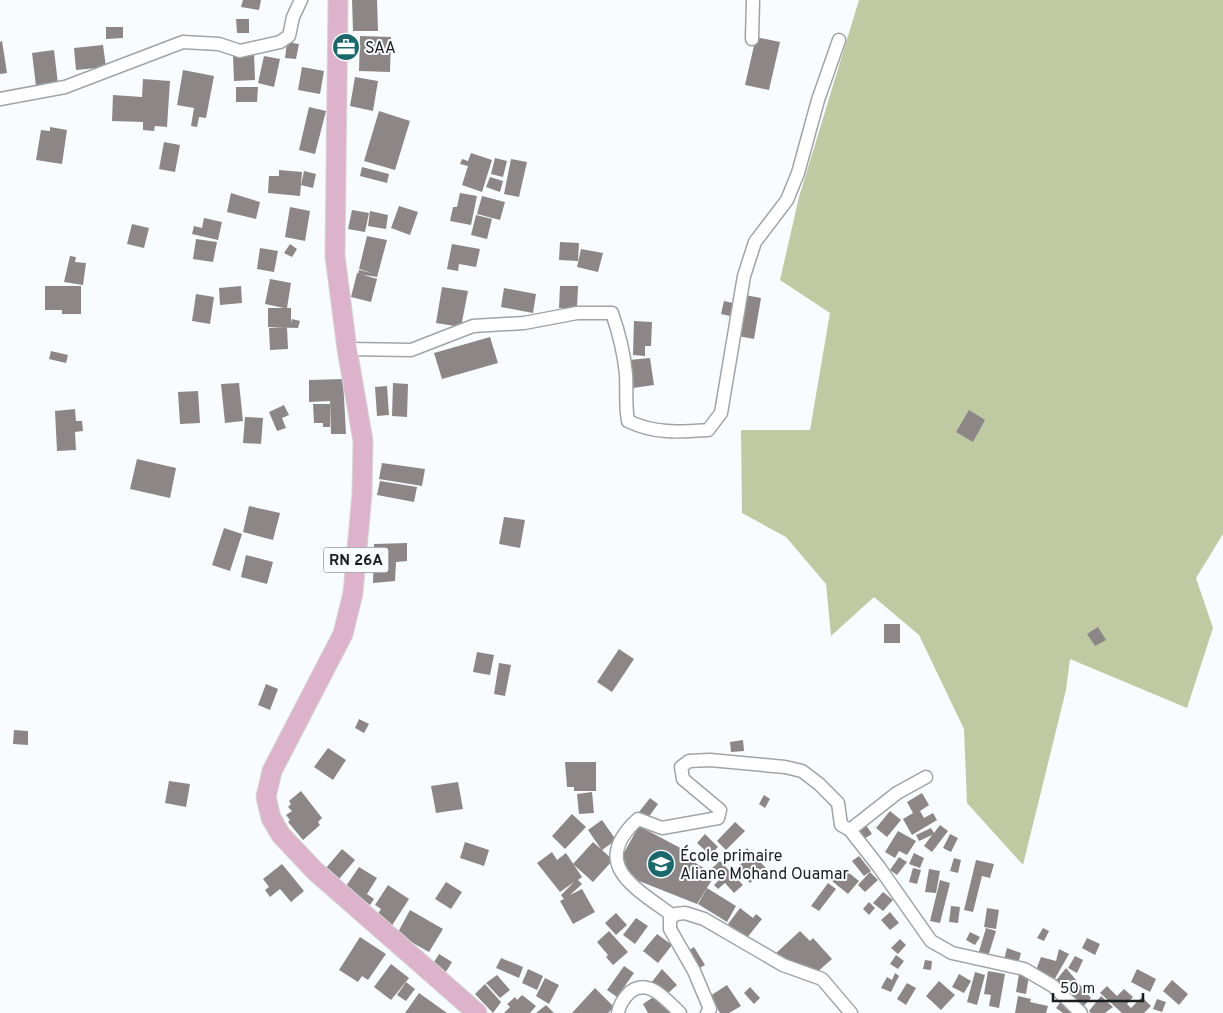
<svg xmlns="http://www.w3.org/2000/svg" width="1223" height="1013" viewBox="0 0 1223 1013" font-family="Overpass,sans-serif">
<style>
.forest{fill:#bfcaa2}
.building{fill:#8c8786}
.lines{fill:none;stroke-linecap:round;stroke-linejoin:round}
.minor-casing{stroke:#a0a4a7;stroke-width:15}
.primary-casing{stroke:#d6d6d6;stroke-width:21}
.minor{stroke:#fff;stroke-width:12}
.primary{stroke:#ddb2cb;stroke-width:19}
.labels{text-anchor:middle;stroke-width:4;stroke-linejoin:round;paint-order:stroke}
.shield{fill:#f8fcff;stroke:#5e6062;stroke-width:1}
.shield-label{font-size:15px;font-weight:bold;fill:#1c1d1e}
.poi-label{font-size:16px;fill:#1c1d1e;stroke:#f8fcff;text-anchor:start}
</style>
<rect width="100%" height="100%" fill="#f8fcff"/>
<polygon class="forest" points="859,0 1223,0 1223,534 1196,578 1213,628 1187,708 1070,659 1066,690 1023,865 967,803 964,729 919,635 874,597 831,636 826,584 786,537 742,513 741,430 810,430 830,313 780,280 799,197"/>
<g class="building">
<polygon points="243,0 261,0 259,10 241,7"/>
<polygon points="352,0 377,0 378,31 353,31"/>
<polygon points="236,19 249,19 249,33 237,33"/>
<polygon points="106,27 123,27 123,38 106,39"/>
<polygon points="360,36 391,37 390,72 359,71"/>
<polygon points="756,37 780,42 769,90 745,85"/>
<polygon points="2,41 7,73 0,74 0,42"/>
<polygon points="287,42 299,44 296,59 285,58"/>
<polygon points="103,45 106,67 76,70 74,48"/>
<polygon points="54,50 58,84 36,86 32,53"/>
<polygon points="254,53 255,80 234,81 233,55"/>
<polygon points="264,56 280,59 274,87 258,83"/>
<polygon points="302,67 324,71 320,94 298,90"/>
<polygon points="183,70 214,76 206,118 199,117 197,127 191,126 194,108 177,105"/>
<polygon points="355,77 378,81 373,111 350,106"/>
<polygon points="143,79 170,81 167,127 155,126 154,131 143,130 143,122 112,121 113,95 142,97"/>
<polygon points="236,87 258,87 257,102 236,102"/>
<polygon points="309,107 326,111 315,154 299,150"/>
<polygon points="379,111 410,121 395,170 364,161"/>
<polygon points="50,127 67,130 62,164 36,160 41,130 50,131"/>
<polygon points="164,142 180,145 175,172 159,169"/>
<polygon points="471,153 492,160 482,192 462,185 468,166 460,164 462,159 468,161"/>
<polygon points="495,158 507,161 503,177 491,174"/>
<polygon points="511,159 527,162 519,197 504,194"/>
<polygon points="362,167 389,174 387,183 360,176"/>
<polygon points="279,170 302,172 300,196 268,193 269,176 279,176"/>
<polygon points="304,171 316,174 313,188 301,185"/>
<polygon points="490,177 503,181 500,192 486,187"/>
<polygon points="231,193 260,202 256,219 227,212"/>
<polygon points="460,193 477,196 471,225 450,221 453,207 457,207"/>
<polygon points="482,196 505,202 500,220 477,214"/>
<polygon points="399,206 418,212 410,235 391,228"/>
<polygon points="290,207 310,211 305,241 285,237"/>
<polygon points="352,210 369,213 365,232 348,229"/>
<polygon points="370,211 388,215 386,229 368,226"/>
<polygon points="476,215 492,219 487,239 471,235"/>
<polygon points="204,218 222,222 218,240 192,234 194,226 202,228"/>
<polygon points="132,224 149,228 144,248 127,244"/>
<polygon points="367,236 387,240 377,277 358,274 359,270 372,273 359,269"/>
<polygon points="196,239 217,242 213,262 193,259"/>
<polygon points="560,242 579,243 578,261 559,260"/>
<polygon points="290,244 297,249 292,257 284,253"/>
<polygon points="452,244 480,249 476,267 459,264 458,271 447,269"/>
<polygon points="260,248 278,251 274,272 257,269"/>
<polygon points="581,249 603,253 598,272 577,267"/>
<polygon points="70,256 76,257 75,262 86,263 83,285 64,282"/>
<polygon points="357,273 377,279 371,302 351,297"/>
<polygon points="270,279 291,283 287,308 291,308 291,323 292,319 300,321 298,328 268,327 268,308 284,308 265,304"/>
<polygon points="45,286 81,286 81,314 62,314 62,310 45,310"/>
<polygon points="241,286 242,303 220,305 219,288"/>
<polygon points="560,286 578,286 577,308 559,308"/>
<polygon points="442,287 468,291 461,327 436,323"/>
<polygon points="504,288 536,294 533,313 501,307"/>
<polygon points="196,294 214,297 210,324 192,321"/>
<polygon points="745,295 761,298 754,339 738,336"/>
<polygon points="724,301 733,303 730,316 721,314"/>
<polygon points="634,321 652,322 651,346 645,346 645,356 633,355"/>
<polygon points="287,327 288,349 270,350 269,328"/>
<polygon points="490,337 498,363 442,379 434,353"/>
<polygon points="51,351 68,355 66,363 49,359"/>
<polygon points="650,358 654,385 633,388 629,360"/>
<polygon points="343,379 346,434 331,434 330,401 309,402 309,380"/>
<polygon points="239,383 243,421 225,423 221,384"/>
<polygon points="393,383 408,384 407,417 392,416"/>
<polygon points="387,386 389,415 377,416 375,387"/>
<polygon points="198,391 200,423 180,424 178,392"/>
<polygon points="313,404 330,404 330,427 323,427 323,423 314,423"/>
<polygon points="284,405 289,415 282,418 286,428 277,431 269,412"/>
<polygon points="75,409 76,421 82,421 83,431 75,432 76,450 57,451 55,411"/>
<polygon points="969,410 985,420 973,442 956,432"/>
<polygon points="245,417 263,418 261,444 243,443"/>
<polygon points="137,459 176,468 170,498 130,489"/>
<polygon points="382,463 425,469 422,486 379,479"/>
<polygon points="380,481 417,487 414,502 377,495"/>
<polygon points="249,506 280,513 273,540 243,532"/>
<polygon points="504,517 525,520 520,548 499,544"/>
<polygon points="224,528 242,534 230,571 212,565"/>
<polygon points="407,543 407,561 396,562 395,581 373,583 374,544"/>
<polygon points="246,555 273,562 267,584 241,577"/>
<rect x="884" y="624" width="16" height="19"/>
<polygon points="1098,627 1106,640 1095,646 1087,634"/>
<polygon points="619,649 634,659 612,692 597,682"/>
<polygon points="477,652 494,655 490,675 473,672"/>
<polygon points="499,663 511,665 505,696 494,694"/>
<polygon points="266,684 278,689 270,710 258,705"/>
<polygon points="359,719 369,724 364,733 355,728"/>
<polygon points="14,730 28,731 28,745 13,744"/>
<polygon points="743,740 744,751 731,752 730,742"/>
<polygon points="328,748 346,760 333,780 314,767"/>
<polygon points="565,762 596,762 596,791 574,791 574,787 567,787"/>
<polygon points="169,781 190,784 186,807 165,803"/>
<polygon points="458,782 463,809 436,813 431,786"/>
<polygon points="301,791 322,818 318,822 320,825 303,840 288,822 290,820 286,815 292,811 288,807 291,804 289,801"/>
<polygon points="592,792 594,813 579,814 577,794"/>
<polygon points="922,793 929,805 920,811 924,818 933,813 937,820 912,835 903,819 913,813 907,802"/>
<polygon points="764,795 770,799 765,808 759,804"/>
<polygon points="650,798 658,804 648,818 639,812"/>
<polygon points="890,811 901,820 887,837 876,828"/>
<polygon points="572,814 586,827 565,849 552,836"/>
<polygon points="602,820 616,840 602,850 613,860 593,882 573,864 593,842 601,849 588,830"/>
<polygon points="735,822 745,831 726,850 717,841"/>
<polygon points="866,825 872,834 862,840 856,831"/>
<polygon points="940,825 948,831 932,852 924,846 932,835 919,841 916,835 931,828 934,833"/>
<polygon points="639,826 686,851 684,856 715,875 710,870 720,861 743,885 734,893 725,883 718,889 714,885 719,880 715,875 697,904 639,881 629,872 622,856"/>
<polygon points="898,831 916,841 907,855 899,851 895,858 885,852"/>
<polygon points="705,834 718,847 710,855 697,843"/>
<polygon points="950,834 958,838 951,852 943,848"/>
<polygon points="465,842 489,850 484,866 460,858"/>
<polygon points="747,848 766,868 750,883 736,869 747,858 742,853"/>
<polygon points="342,849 355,860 339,879 326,868"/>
<polygon points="552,852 557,860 566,853 582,877 578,880 582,884 570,895 582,889 595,912 573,924 560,901 564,899 561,895 574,882 560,892 537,863"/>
<polygon points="914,853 924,858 920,868 909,864"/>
<polygon points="859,856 871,871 864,876 852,861"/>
<polygon points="899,857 907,862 897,875 890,870"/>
<polygon points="954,858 961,860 958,873 950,871"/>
<polygon points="976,860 994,864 990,878 982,876 973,912 964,910"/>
<polygon points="282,864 304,891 291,902 280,889 270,897 265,890 269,887 263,879"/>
<polygon points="359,867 377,878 367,894 374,899 370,905 344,889"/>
<polygon points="913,868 921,870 917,884 909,882"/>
<polygon points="844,869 859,881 848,894 832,881"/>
<polygon points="929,869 940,871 936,893 925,892"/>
<polygon points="870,872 878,880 865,892 858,885"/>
<polygon points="940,880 950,883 940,923 930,921"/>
<polygon points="446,882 462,892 451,909 435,899"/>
<polygon points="828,883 836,889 819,911 811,906"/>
<polygon points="388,885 409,899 391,927 376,917 381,909 375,905"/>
<polygon points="707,888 736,906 727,922 698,904"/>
<polygon points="883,892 893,900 883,911 873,903"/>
<polygon points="869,902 875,908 869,915 863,909"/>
<polygon points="951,906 960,907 958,923 949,922"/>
<polygon points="740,908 753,918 756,914 762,919 746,939 728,924"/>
<polygon points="987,908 999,910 996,929 984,927"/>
<polygon points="410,910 443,929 429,952 397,934"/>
<polygon points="890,912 899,923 890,930 881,920"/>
<polygon points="616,913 627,925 616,935 605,923"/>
<polygon points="636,918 648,926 635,944 623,935"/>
<polygon points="986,928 996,931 987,960 977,958"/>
<polygon points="1043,928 1049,931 1044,941 1037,938"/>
<polygon points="609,931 628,952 613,965 606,957 608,955 597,942"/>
<polygon points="800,931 810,941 813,938 832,959 815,974 774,955"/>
<polygon points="970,932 980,937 975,945 966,940"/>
<polygon points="657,934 672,945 658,963 643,951"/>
<polygon points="360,937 386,954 368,980 362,976 358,982 339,970"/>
<polygon points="1087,938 1100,944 1095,955 1082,948"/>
<polygon points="900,939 906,945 898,954 891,948"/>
<polygon points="694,947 705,965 696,970 685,953"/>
<polygon points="1007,948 1021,953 1018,964 1004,960"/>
<polygon points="1059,949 1069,954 1053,982 1035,973 1041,957 1056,961"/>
<polygon points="439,954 452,962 444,975 431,967"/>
<polygon points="896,955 904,961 898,969 890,964"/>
<polygon points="1075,956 1083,960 1077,973 1068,968"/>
<polygon points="501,958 523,967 519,978 496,968"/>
<polygon points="925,960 932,961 931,970 923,969"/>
<polygon points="391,964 409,978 391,1000 374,987"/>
<polygon points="624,966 634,973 617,997 607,990"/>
<polygon points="1066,968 1091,998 1081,1009 1054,983"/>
<polygon points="528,969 543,976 537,990 522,983"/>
<polygon points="662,969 677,985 664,997 651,983"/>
<polygon points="1137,969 1156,979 1150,992 1131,982"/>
<polygon points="988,971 1005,974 999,1008 989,1006 991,995 984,994"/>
<polygon points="975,972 985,975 977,1005 967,1002"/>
<polygon points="895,973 899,976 891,992 881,988 887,977 892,980"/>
<polygon points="959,974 971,981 964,993 952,987"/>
<polygon points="1019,974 1029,976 1026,994 1016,992"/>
<polygon points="497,975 510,990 500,998 486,983"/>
<polygon points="545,978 559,985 549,1004 536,996"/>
<polygon points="1172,980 1188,994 1179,1005 1163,991"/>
<polygon points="939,981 955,995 941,1010 926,996"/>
<polygon points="406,982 415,989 406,1001 397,995"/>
<polygon points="907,983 916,988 906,1005 897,999"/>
<polygon points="485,984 501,1002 493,1013 475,994"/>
<polygon points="727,985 741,1006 729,1013 720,1013 710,996"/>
<polygon points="1107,986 1117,996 1124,989 1133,997 1127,1004 1131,1008 1142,997 1151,1006 1144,1013 1122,1013 1100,993"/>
<polygon points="750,987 760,998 754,1004 744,993"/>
<polygon points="595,988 614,1007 608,1013 572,1013"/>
<polygon points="419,993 447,1013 405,1013"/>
<polygon points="522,995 536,1006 530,1013 504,1013 510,1007 507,1004 515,997 517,1000"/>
<polygon points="655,996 663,1007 665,1006 670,1013 648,1013 643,1004"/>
<polygon points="1018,996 1031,999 1030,1002 1048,1006 1046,1013 1015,1013"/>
<polygon points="1101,996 1113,1007 1105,1013 1091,1013 1089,1011"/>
<polygon points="1157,999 1166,1002 1162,1012 1153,1009"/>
<polygon points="1062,1000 1075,1009 1072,1013 1063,1013 1056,1008"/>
<polygon points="546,1005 554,1013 536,1013"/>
</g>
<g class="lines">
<g class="minor-casing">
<g id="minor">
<polyline points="752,39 753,0"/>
<polyline points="0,99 65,87 183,42 219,44 240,51 280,42 289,36 293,17 301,0"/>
<path d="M347,349l64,1 62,-24 51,-3 53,-10h35c7,20 12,41 14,61 1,16 -1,31 2,47 27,13 51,11 80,9l13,-17 23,-137 11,-34 32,-42 11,-27 20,-73 21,-60"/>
<polyline points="850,830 897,793 926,777"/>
<path d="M673,916c-37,-28 -85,-51 -35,-97l24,9 56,-10 2,-8 -37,-31 -2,-12 8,-6 21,-1 75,7 17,4 17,13 19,19 3,22 9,5 29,37 52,74 21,12 72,16 29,17 28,27"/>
<path d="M618,1013c1,-8 6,-15 12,-21 19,-15 37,9 50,21"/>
<polyline points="707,1013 710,1009 694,971 670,929 670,919 676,914 685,913 704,919 783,965 822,979 851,1013"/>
</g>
</g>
<g class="primary-casing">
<polyline id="primary" points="338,0 335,256 347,349 363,441 362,494 353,593 343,634 272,771 266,797 271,818 281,835 315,871 477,1013"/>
</g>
<use href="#minor" class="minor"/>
<use href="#primary" class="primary"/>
</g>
<defs>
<g id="office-disc" transform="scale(1.4375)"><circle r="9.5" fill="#1b686c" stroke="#f8fcff"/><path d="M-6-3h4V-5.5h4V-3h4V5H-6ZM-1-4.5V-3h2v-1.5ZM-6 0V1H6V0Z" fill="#fff"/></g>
<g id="school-disc" transform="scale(1.4375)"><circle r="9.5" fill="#1b686c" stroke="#f8fcff"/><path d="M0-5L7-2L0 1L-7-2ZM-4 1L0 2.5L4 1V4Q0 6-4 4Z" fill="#fff"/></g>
</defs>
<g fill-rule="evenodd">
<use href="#office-disc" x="346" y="47"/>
<use href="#school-disc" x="661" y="864"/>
</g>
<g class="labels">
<rect class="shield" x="323.5" y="547.5" width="65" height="25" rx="4"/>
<g class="shield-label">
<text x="356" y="565">RN 26A</text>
</g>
<g class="poi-label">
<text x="365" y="53">SAA</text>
<text x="680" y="861">École primaire<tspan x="680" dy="18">Aliane Mohand Ouamar</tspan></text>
</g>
</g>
<path d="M1053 993v8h90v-8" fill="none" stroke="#1c1d1e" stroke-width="2.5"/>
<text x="1060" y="993" font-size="15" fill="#1c1d1e" stroke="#f8fcff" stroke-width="4" paint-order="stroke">50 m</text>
</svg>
